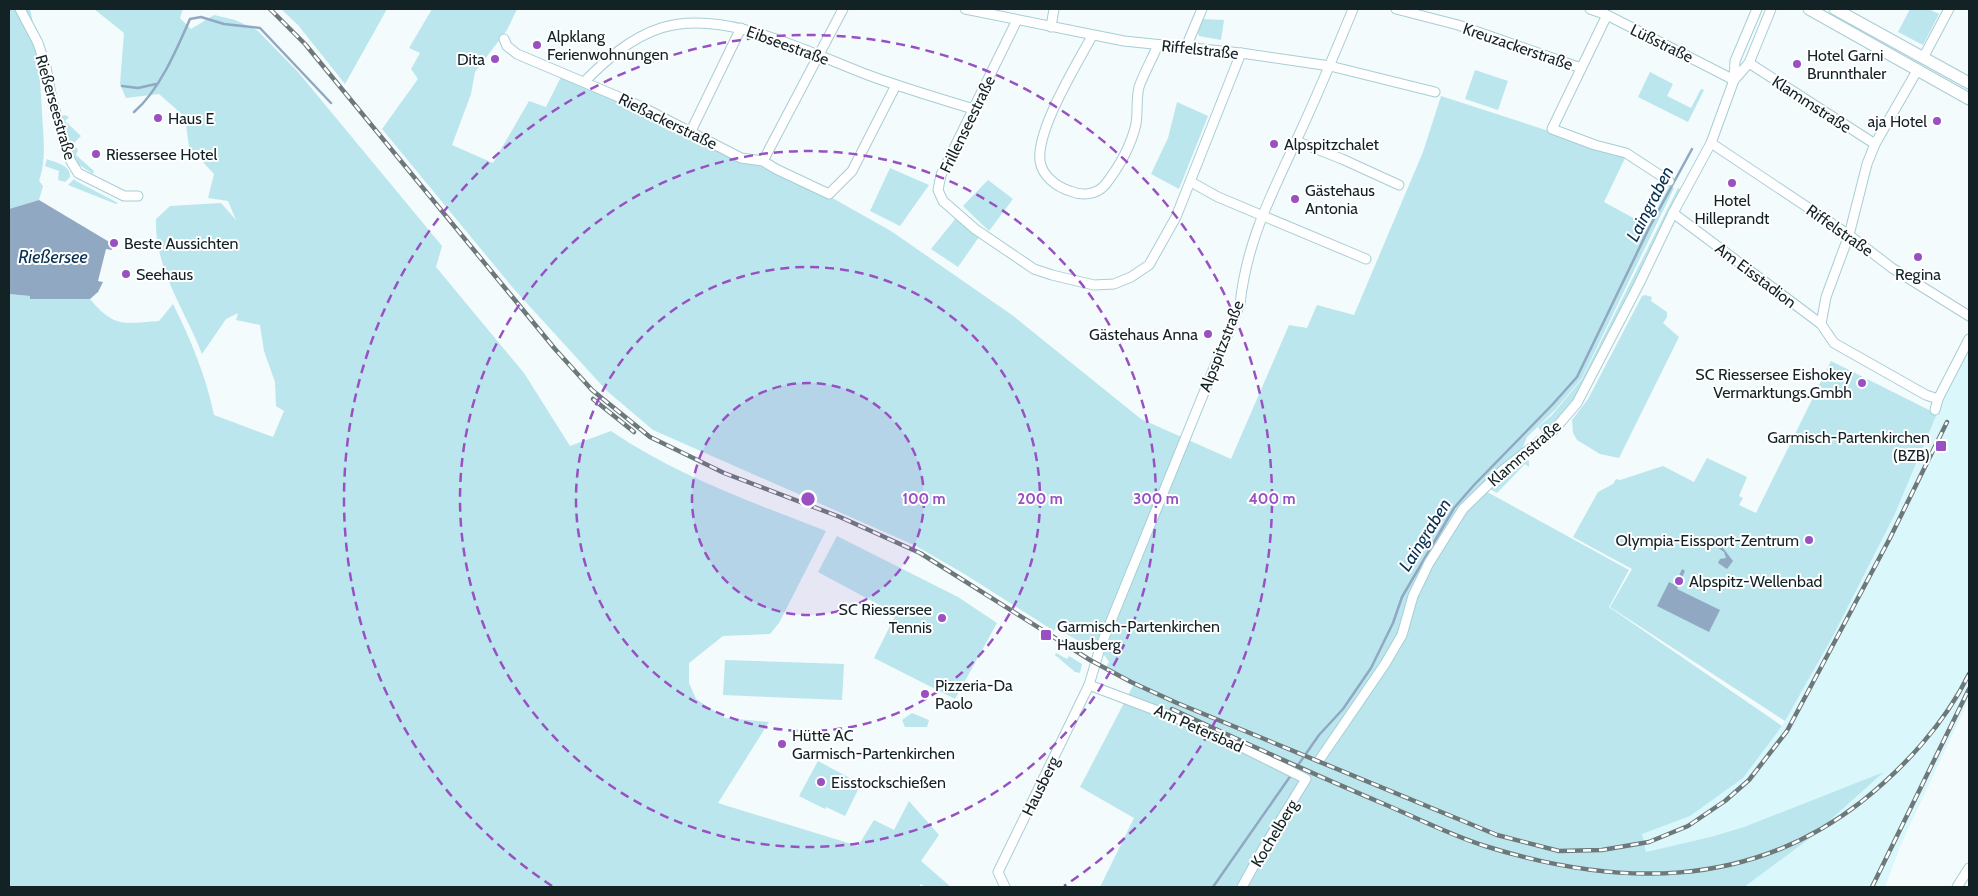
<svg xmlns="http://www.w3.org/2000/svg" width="1978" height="896" viewBox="0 0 1978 896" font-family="Cabin,sans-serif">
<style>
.built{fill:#daf7fc}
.green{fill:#bbe6ed}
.water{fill:#90a8c2}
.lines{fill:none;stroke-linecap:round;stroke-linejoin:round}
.stream{stroke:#90a8c2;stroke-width:2.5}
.street-casing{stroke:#a7ced5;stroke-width:11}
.secondary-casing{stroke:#a7ced5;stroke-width:13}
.street{stroke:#fff;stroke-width:9}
.secondary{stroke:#fff;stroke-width:11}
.rail-casing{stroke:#6c787a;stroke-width:4.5}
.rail{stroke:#fff;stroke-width:2.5;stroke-dasharray:8;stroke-linecap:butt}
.ring{fill:none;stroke:#9850c3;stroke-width:2.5;stroke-dasharray:9 6}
.poi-dot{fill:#9850c3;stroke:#fff;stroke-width:2}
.labels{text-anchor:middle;stroke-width:4;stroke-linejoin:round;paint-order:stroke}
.poi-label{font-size:16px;fill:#132225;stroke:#fff;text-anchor:start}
.street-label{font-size:16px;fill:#132225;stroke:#fff}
.water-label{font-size:18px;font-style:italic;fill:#083053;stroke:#fff}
.centre{fill:#9850c3;stroke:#fff;stroke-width:2.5}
.ring-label{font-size:15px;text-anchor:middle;font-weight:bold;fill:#9850c3;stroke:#fff;stroke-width:4;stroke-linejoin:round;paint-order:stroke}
</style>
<rect width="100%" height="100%" fill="#f3fbfc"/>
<polygon class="built" points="1969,350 1969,699 1901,844 1885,887 1744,887 1809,839 1883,773 1744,827 1714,836 1646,852 1641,834 1690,816 1782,726 1833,636 1894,516 1945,396"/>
<g class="green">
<path d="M9,9h21c8,34 10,68 12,103 1,23 5,47 -3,69l4,5 -4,14 -30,9z"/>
<path d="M94,9h89l-3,9 11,11 23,-14 21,5 22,10 41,42 144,174 -6,21 88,106 46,73 41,-15c66,45 141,71 215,100l-47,92 -9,11 -47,2 -34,27v20l7,16 29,19 44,4 -51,81 140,43 16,-26 20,10 15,-29 30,34 -18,26 30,26h-26l-4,-3 -2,3h-910v-593l21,2 1,3h59c25,30 34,24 69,22l14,-17c18,36 33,72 41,111l59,22 11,-26 -8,-5 -1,-24 -11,-31 -4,-26 -24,-5 2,-7 -12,6 -24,35c-17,-44 -48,-86 -46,-135l14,-13 51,-3 15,17 -8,-19 -20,-3 6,-24 -25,-27 -4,-30 -26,-23 -33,4 -6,-14 4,-51z"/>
<polygon points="281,9 387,9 345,84 298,25"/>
<polygon points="432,9 517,9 507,30 475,72 471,94 452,145 493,163 529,101 546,107 562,75 827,195 891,231 1012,315 1141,419 1231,459 1289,325 1307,328 1317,305 1354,315 1423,152 1441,96 1626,156 1604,202 1648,226 1669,186 1674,188 1582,378 1555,410 1527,437 1521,452 1480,488 1629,570 1609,607 1782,726 1743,778 1690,816 1642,834 1646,852 1714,836 1744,827 1884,772 1809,839 1744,887 1100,887 1134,818 1080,787 1135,682 1106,667 1109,662 1105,656 1056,628 1054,631 966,575 916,546 653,430 607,391 513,288 382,129 418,79 411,69 420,53 409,48"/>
<polygon points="1910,9 1929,9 1939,14 1923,45 1898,32"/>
<polygon points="1201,19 1224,20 1221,40 1199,36 1197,31"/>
<polygon points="1475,70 1508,81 1498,110 1465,99"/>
<polygon points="1650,72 1673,84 1667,96 1691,108 1701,89 1704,90 1688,122 1638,97"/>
<polygon points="1177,102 1208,116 1179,189 1151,174 1168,138"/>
<polygon points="65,115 69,117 65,121 81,136 73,144 78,150 76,155 94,171 93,174 75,162 62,116"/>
<path d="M47,159c9,4 24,6 23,18l-5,5 -7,-2 1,-9 -14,-5z"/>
<polygon points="890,168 929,185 900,226 870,211"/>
<polygon points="74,179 76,181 118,203 116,204 68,185"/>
<polygon points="988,180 1013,199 989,231 963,206"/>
<polygon points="1678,188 1682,190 1631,294 1573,402 1543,434 1538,427 1552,415 1582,379"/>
<polygon points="956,218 979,237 958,267 931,249"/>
<polygon points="1645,295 1652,297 1651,301 1667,312 1667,317 1663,323 1679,337 1619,458 1600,454 1577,440 1573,433 1572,420 1588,399 1642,296"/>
<polygon points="1831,361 1937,414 1894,516 1833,636 1785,721 1610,607 1632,569 1573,537 1598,492 1613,484 1616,479 1620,480 1663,466 1694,482 1707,458 1747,477 1739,496 1743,498 1739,505 1756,513"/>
<polygon points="1522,457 1529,461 1529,467 1525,464 1497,493 1490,489"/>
<polygon points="837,536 958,597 997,623 955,699 874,658 896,614 818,572"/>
<polygon points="1056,653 1067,659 1069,656 1082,664 1080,673 1075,672 1055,655"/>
<polygon points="725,660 844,664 842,700 723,695"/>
<polygon points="912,713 929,720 927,727 905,727 902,720"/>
<polygon points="818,761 861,784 845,816 826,807 825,809 799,796"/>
</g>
<g class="water">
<polygon points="39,200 111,243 112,250 106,249 98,281 103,282 98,292 90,299 30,299 30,296 9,294 9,209"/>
<polygon points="1719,541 1725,545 1723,548 1733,561 1727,569 1718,563 1720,559 1726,558 1724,552 1717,547"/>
<polygon points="1682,569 1685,571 1677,589 1720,610 1709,632 1657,606 1669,582 1675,585"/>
</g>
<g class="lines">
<g class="stream">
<polyline points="122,86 138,88 156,84"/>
<path d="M134,112c25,-21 43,-63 56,-93l11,-2 23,7 36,4 71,75"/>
<polyline points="1213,887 1319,735 1343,709 1371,668 1393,623 1402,597 1454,508 1474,485 1552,405 1577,377 1649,228 1692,149"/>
</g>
<g class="street-casing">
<g id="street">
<polyline points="20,9 38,43 46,67 52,100 69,158 78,173 124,196 138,196"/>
<polyline points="965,9 1124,41 1241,53 1330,66 1435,92"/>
<polyline points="1396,9 1458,25 1581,68"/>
<polyline points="1590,9 1607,15 1734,80"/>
<polyline points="1607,15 1552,129 1595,145 1626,153 1669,181"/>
<polyline points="1017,20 941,175 938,190 943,201 975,229 1034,269 1052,275 1094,285 1114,284 1131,277 1149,265 1176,217 1241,53"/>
<polyline points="1051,27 1054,9"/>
<path d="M1092,36c-15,28 -56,94 -52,125 2,15 17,26 30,30 12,5 26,4 35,-6 14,-18 26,-39 31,-61 2,-12 0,-25 3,-37 5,-14 13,-28 19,-42"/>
<polyline points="504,39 507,46 517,54 640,106 741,158 763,161 776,169 829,194 852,171 896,85"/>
<polyline points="1186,47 1202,9"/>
<polyline points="1923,58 1949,9"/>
<polyline points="1749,63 1875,144"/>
<polyline points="1734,80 1749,63 1771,9"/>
<path d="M584,82c22,-22 46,-44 77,-54 64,-20 148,25 207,47 35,13 70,23 105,34"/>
<polyline points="691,131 741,28"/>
<polyline points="1296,141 1342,159 1399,185"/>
<polyline points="1711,143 1849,235 1892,268 1969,316"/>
<polyline points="763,161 843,9"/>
<polyline points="1191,182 1218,197 1366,259"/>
<polyline points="1673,213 1821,324 1834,343 1926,395 1938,399 1969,339"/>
<polyline points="1821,324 1826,297 1849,235 1867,164 1875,144 1918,69"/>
<polyline points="1935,410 1938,399"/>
<polyline points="1089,685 1208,730 1306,779 1263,849 1242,887"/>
<polyline points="1320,759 1385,664 1402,635 1413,596 1429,563 1463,509 1503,470 1554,430 1577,403 1639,284 1673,213 1711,143 1734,80 1735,61 1757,9"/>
<path d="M1005,887l-7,-15 91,-187 11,-37 140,-344c7,-64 31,-108 57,-165 20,-43 38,-86 56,-130"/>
<polyline points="1957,887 1969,868"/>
</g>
</g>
<g class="secondary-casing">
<g id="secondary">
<polyline points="1809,9 1969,99"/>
<polyline points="1835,9 1969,83"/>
</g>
</g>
<use href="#street" class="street"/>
<use href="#secondary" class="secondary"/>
<g class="rail-casing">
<g id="rail">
<polyline points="270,9 305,44 555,349 592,390 650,437 724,473 840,517 920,553 1090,660 1131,682 1177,703 1497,835 1559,851 1602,850 1649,842 1688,826 1725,801 1749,780 1787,731 1890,538 1947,422"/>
<polyline points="593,399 634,432"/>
<path d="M1172,709c71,33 141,65 212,95 33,14 66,31 101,42 131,41 263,44 376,-44 43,-34 84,-79 108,-128"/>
<polyline points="1872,887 1969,689"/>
</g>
</g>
<use href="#rail" class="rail"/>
</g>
<circle cx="808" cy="499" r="116" fill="#9850c3" fill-opacity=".12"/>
<g class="ring">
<circle cx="808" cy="499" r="116"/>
<circle cx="808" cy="499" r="232"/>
<circle cx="808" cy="499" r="348"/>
<path d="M552 886A464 464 0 1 1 1064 886"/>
</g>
<g class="poi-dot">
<circle cx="537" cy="45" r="5"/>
<circle cx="495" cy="59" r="5"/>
<circle cx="1797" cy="64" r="5"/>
<circle cx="158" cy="118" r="5"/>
<circle cx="1937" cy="121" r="5"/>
<circle cx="1274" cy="144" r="5"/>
<circle cx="96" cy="154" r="5"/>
<circle cx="1732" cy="183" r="5"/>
<circle cx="1295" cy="199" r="5"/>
<circle cx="114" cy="243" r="5"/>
<circle cx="1918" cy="257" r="5"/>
<circle cx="126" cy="274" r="5"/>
<circle cx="1208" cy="334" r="5"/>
<circle cx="1862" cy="383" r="5"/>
<rect x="1935" y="440" width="12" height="12" rx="2.5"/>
<circle cx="1809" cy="540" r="5"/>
<circle cx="1679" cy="581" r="5"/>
<circle cx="942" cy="618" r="5"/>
<rect x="1040" y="629" width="12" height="12" rx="2.5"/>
<circle cx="925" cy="694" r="5"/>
<circle cx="782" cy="744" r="5"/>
<circle cx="821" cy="782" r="5"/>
</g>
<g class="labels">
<g class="poi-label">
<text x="547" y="42">Alpklang<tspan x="547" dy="18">Ferienwohnungen</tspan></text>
<text x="1807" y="61">Hotel Garni<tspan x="1807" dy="18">Brunnthaler</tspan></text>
<text x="485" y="65" text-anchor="end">Dita</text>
<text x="168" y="124">Haus E</text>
<text x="1927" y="127" text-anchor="end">aja Hotel</text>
<text x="1284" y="150">Alpspitzchalet</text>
<text x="106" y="160">Riessersee Hotel</text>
<text x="1305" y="196">Gästehaus<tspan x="1305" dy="18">Antonia</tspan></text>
<text x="1732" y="206" text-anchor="middle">Hotel<tspan x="1732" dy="18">Hilleprandt</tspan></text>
<text x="124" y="249">Beste Aussichten</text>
<text x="136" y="280">Seehaus</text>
<text x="1918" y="280" text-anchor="middle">Regina</text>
<text x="1198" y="340" text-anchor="end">Gästehaus Anna</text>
<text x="1852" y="380" text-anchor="end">SC Riessersee Eishokey<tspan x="1852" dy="18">Vermarktungs.Gmbh</tspan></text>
<text x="1930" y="443" text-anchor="end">Garmisch-Partenkirchen<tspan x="1930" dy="18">(BZB)</tspan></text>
<text x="1799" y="546" text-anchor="end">Olympia-Eissport-Zentrum</text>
<text x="1689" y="587">Alpspitz-Wellenbad</text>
<text x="932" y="615" text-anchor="end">SC Riessersee<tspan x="932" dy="18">Tennis</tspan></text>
<text x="1057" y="632">Garmisch-Partenkirchen<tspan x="1057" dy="18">Hausberg</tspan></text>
<text x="935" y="691">Pizzeria-Da<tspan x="935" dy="18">Paolo</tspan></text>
<text x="792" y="741">Hütte AC<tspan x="792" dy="18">Garmisch-Partenkirchen</tspan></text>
<text x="831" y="788">Eisstockschießen</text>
</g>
<g class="street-label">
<text transform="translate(1662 43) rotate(26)" y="6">Lüßstraße</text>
<text transform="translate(788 45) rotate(20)" y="6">Eibseestraße</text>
<text transform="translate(1518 46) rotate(19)" y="6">Kreuzackerstraße</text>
<text transform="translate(1200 49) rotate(6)" y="6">Riffelstraße</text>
<text transform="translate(1812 104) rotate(33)" y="6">Klammstraße</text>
<text transform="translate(56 107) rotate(74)" y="6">Rießerseestraße</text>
<text transform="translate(668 121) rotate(26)" y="6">Rießackerstraße</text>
<text transform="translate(967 124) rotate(-64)" y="6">Frillenseestraße</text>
<text transform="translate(1840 230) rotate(35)" y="6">Riffelstraße</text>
<text transform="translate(1756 275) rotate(37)" y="6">Am Eisstadion</text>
<text transform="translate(1221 346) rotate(-69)" y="6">Alpspitzstraße</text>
<text transform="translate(1524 453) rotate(-41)" y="6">Klammstraße</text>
<text transform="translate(1199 728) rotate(24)" y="6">Am Petersbad</text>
<text transform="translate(1040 786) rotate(-64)" y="6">Hausberg</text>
<text transform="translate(1274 833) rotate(-59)" y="6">Kochelberg</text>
</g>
<g class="water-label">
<text transform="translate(1650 204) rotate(-63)" y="6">Laingraben</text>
<text x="53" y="263">Rießersee</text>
<text transform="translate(1425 535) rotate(-58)" y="6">Laingraben</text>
</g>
</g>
<circle cx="808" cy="499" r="8" class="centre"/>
<g class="ring-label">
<text x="924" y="504">100 m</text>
<text x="1040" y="504">200 m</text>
<text x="1156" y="504">300 m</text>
<text x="1272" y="504">400 m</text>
</g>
<rect width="1978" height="896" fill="none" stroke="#132225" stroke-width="20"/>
</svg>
